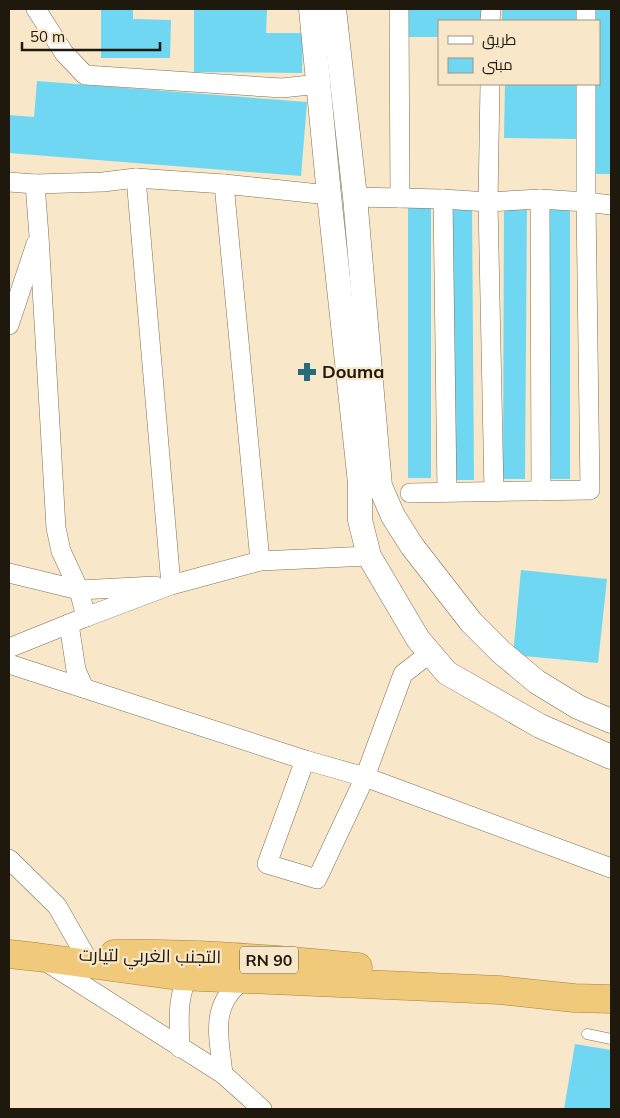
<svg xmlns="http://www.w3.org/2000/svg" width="620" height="1118" viewBox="0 0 620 1118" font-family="Mulish,Cairo,sans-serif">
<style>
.building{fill:#70d7f2}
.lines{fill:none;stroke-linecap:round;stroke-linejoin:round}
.service-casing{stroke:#7f6f54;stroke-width:11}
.minor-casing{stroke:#7f6f54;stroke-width:20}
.tertiary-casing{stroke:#7f6f54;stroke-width:25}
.trunk-casing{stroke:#a5833e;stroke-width:29}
.service{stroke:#fff;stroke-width:10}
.minor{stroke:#fff;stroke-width:19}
.tertiary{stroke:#fff;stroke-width:24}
.trunk{stroke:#f0ca7a;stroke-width:28}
.labels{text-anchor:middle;stroke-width:4.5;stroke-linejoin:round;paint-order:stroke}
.shield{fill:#f8e7c8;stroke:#5f5645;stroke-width:1}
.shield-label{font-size:16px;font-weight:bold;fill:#1e180d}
.poi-label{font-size:18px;font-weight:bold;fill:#1e180d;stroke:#f8e7c8;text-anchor:start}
.street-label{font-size:18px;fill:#1e180d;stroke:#f8e7c8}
</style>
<rect width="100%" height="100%" fill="#f8e7c8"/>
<g class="building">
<polygon points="101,9 133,9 133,19 171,20 170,58 101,58"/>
<polygon points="194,9 267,9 266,33 303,33 302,73 194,72"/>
<polygon points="408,9 482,9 482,21 439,21 439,37 408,37"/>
<rect x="502" y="9" width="74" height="12"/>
<polygon points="595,9 611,9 611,174 596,174 595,84 599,84 599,21 595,21"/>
<polygon points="37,81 307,102 301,176 9,153 9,115 34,117"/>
<polygon points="505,84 577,84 576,139 504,138"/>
<polygon points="472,205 474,480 451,480 449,206"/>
<polygon points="504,205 527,205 525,479 503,479"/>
<rect x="544" y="205" width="26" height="274"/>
<rect x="408" y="207" width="23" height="271"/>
<polygon points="521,570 607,579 598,663 513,655"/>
<polygon points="575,1044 611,1050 611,1109 564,1109"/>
</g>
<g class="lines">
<g class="service-casing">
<polyline id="service" points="587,1034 611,1039"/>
</g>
<g class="minor-casing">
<g id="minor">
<polyline points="36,9 64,53 85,75 282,88 319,84"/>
<polyline points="399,9 400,198"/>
<polyline points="586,9 586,21"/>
<polyline points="490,21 491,9"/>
<polyline points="490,84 488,202 494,491"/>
<polyline points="136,178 171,585 260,561 369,556"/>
<polyline points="9,182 35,184 103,182 136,178 224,184"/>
<polyline points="35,184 39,236 56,528 61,551 79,590 86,617"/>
<polyline points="355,197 443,199 488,202 540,199 586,202 611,205"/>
<polyline points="443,199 447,492"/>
<polyline points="540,199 541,491"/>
<polyline points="9,325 36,244"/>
<polyline points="410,493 590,490 586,202 586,84"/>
<polyline points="260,561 224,184 329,195"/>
<polyline points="9,573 79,590 155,586"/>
<polyline points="69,624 76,670 84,688"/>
<polyline points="9,648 86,617 171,585"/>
<polyline points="9,664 305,760 365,777 611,868"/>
<polyline points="305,760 267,864 317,879 365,777 403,674 430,653"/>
<polyline points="9,859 57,906 85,955"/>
<polyline points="45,961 223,1074 262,1109"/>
<path d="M180,1048c-1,-30 -4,-55 13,-81"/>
<path d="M223,1074c-4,-38 -14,-68 20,-94"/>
</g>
</g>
<g class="tertiary-casing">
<g id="tertiary">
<polyline points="311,9 329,195 360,483 360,520 369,556 418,639 447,673 540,726 611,757"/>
<polyline points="334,9 355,197 380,486 393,516 412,546 471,622 501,652 537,682 578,707 611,721"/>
</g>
</g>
<g class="trunk-casing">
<g id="trunk">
<polyline points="9,954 37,957 178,976 499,990 574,998 611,999"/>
<path d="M114,954c81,-2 163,6 244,13"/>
</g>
</g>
<use href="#service" class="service"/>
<use href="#minor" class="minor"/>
<use href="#tertiary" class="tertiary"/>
<use href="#trunk" class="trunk"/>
</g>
<defs>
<g id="pharmacy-bare" transform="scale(1.5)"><path d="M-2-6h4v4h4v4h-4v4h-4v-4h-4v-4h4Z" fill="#276b7c" stroke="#f8e7c8" stroke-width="2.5" paint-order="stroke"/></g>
</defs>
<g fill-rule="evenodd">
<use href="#pharmacy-bare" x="307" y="372"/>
</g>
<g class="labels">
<rect class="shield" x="240" y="946.5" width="58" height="27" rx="4"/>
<g class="shield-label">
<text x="269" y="966">RN 90</text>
</g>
<g class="poi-label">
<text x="322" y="378">Douma</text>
</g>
<g class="street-label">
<text transform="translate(150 956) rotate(1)" y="6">التجنب الغربي لتيارت</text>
</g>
</g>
<rect width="620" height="1118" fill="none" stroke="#1e180d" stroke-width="20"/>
<rect x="438" y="20" width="162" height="65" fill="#f8e7c8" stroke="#a1947d"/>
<rect x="448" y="36" width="25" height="8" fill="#ffffff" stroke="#a1947d"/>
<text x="482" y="45" font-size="15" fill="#1e180d">طريق</text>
<rect x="448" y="58" width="25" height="15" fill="#70d7f2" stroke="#a1947d"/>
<text x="482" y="70" font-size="15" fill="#1e180d">مبنى</text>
<path d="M22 42v8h138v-8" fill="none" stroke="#1e180d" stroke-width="2.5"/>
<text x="30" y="42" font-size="15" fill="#1e180d" stroke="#f8e7c8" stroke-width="4" paint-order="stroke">50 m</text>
</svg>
